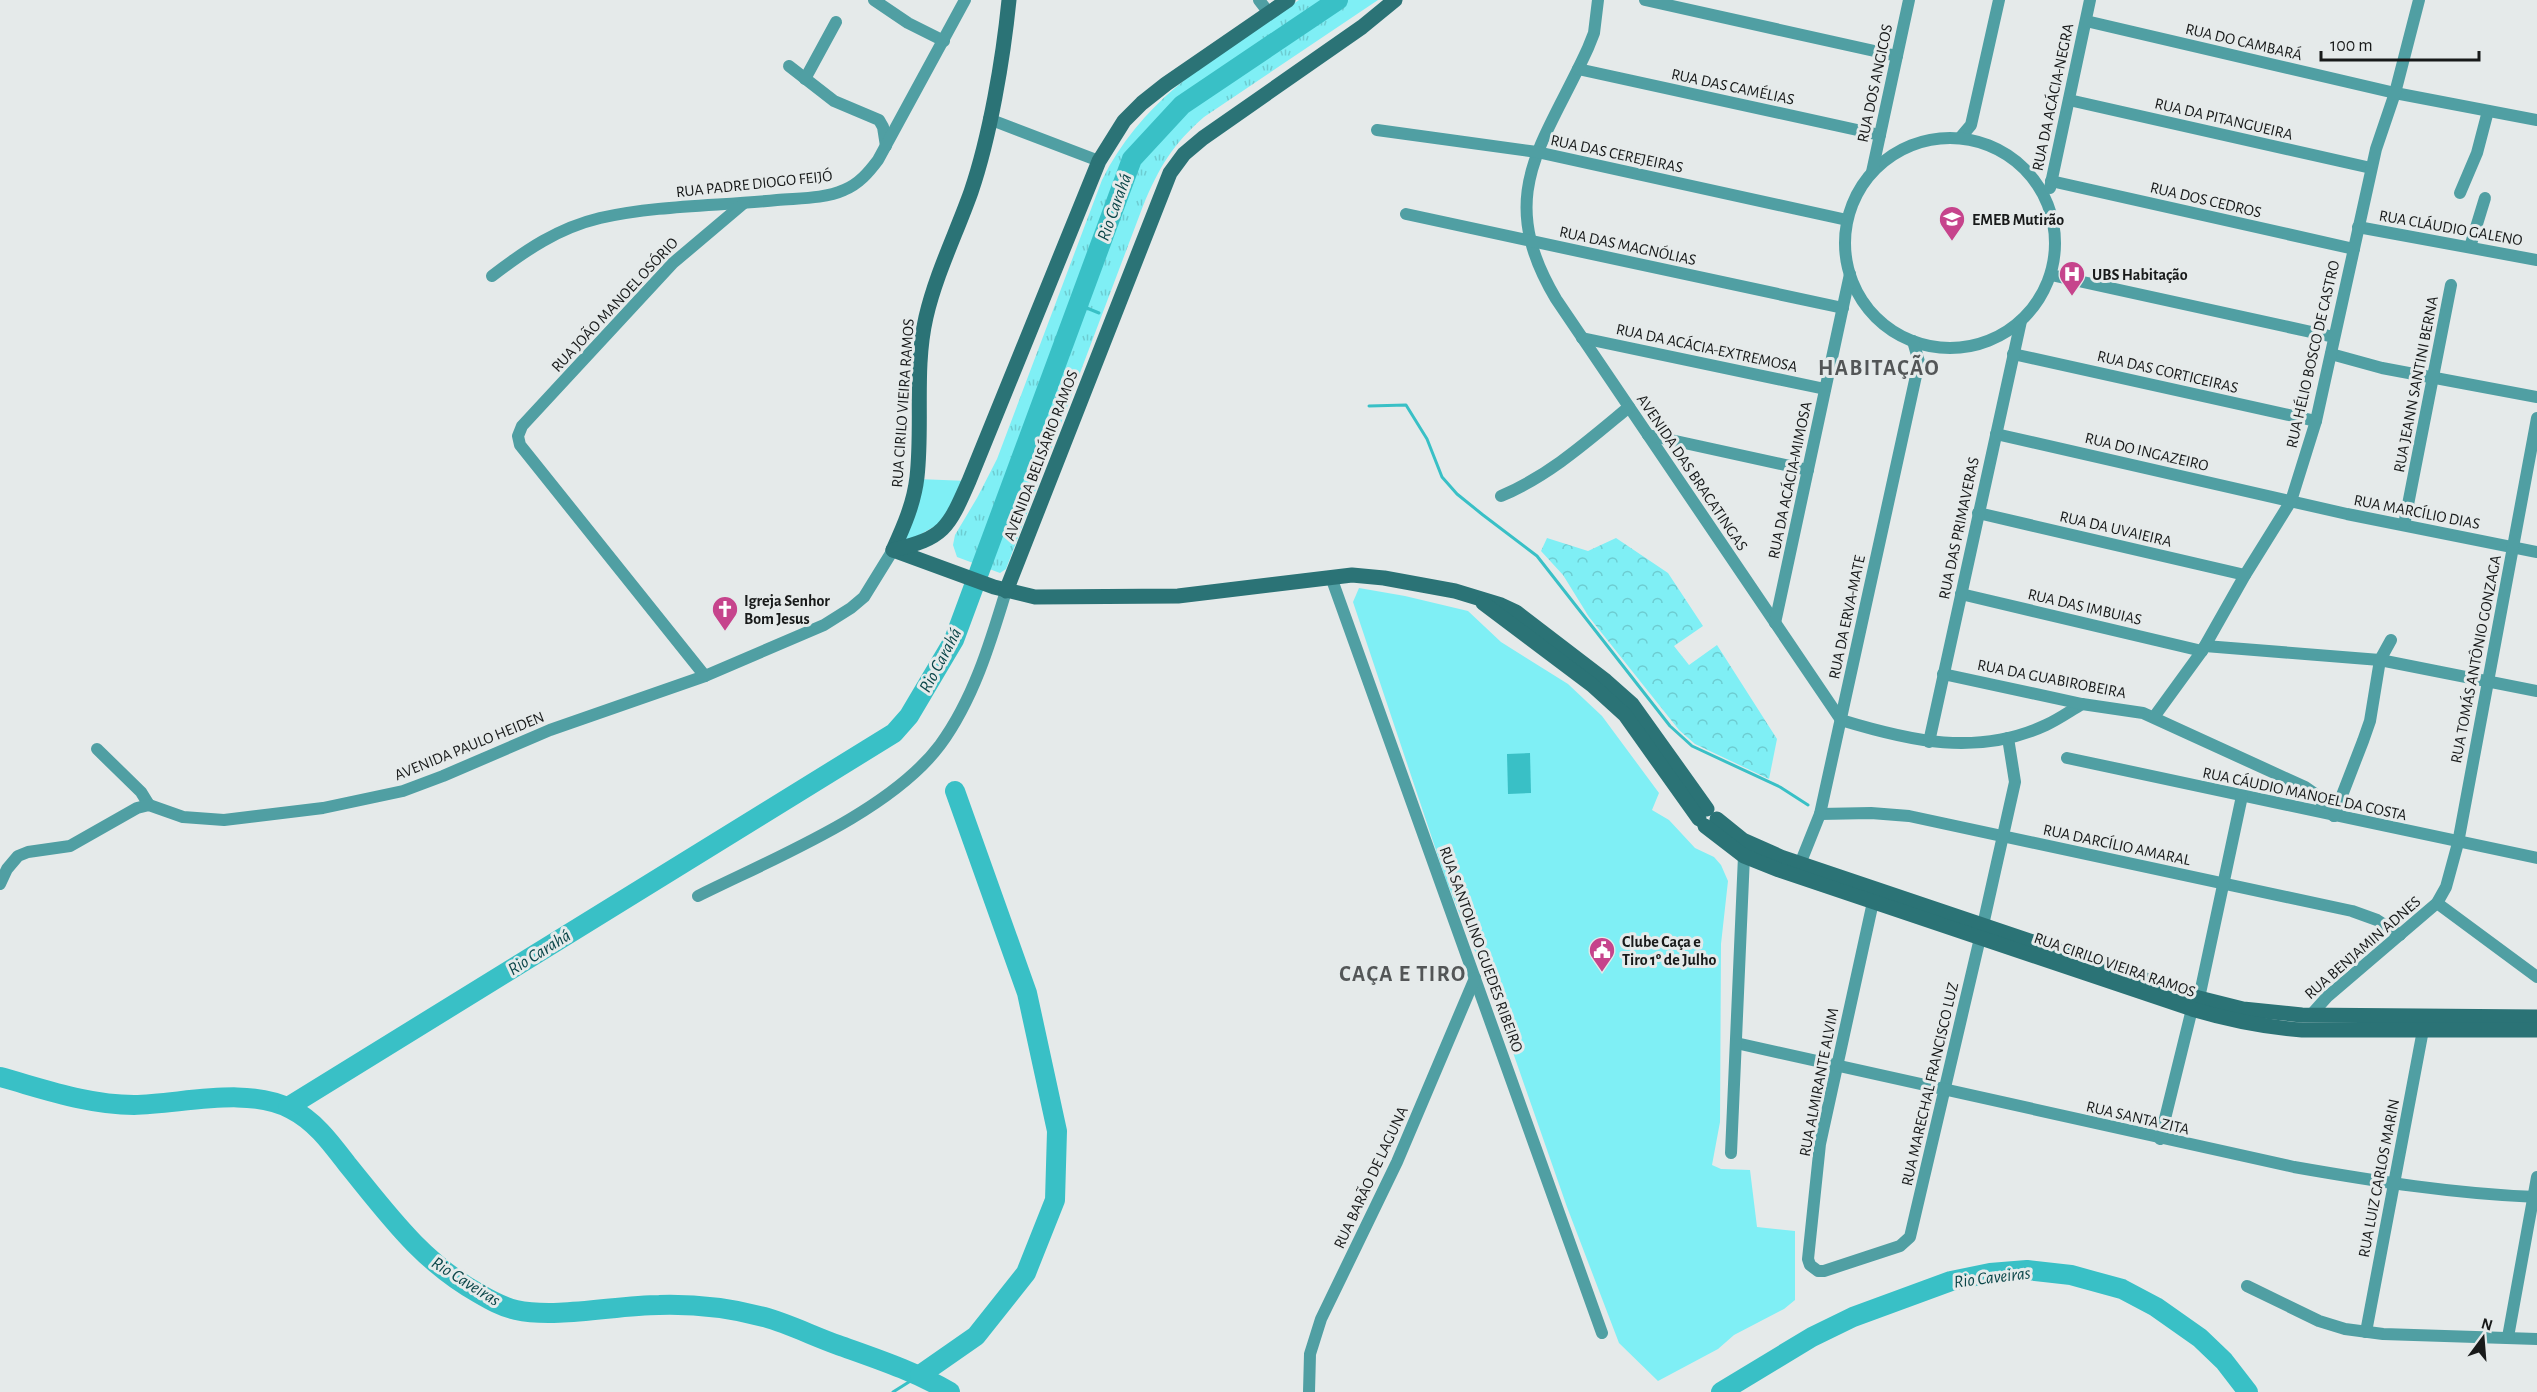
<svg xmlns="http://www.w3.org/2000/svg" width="2537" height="1392" viewBox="0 0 2537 1392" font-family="'Alegreya Sans',sans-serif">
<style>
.grass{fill:url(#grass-tufts)}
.forest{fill:url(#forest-crowns)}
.park{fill:#7feff5}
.water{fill:#39c0c6}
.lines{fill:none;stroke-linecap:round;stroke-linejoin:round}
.stream{stroke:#39c0c6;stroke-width:3}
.river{stroke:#39c0c6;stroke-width:20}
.street{stroke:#509fa3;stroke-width:12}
.secondary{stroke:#2b7376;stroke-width:15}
.labels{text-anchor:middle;stroke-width:6;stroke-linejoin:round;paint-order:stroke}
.street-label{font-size:16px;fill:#181a1a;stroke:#e5eaea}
.poi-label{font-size:16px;font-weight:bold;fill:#181a1a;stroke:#e5eaea;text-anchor:start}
.water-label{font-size:18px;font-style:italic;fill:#0b4649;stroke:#e5eaea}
.district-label{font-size:22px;font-weight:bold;letter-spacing:1.5px;fill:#535657;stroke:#e5eaea}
</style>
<defs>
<pattern id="grass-tufts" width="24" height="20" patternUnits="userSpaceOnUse" patternTransform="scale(1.5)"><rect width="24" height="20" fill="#7feff5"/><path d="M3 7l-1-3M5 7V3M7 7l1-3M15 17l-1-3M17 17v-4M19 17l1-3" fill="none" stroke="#6dccd1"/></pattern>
<pattern id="forest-crowns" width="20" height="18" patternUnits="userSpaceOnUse" patternTransform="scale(1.5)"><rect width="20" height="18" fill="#7feff5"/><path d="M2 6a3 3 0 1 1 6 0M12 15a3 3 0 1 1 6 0" fill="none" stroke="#6dccd1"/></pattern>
</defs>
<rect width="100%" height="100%" fill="#e5eaea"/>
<path class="grass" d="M1299,0h79l-174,117c-31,27 -45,50 -61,89l-137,363 -6,4 -43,-16 -4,-12 2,-10 22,-37 20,-39 105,-279c43,-87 120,-127 197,-180z"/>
<polygon class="forest" points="1547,538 1588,551 1616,538 1668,573 1703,626 1674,646 1689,665 1717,645 1777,739 1769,779 1695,744 1679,730 1589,617 1563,575 1541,551"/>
<g class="park">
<polygon points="917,479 969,481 951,517 893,550"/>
<polygon points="1359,588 1405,596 1468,611 1501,642 1568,684 1602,716 1659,793 1652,810 1669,820 1695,848 1714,857 1721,865 1728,881 1721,944 1720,1122 1712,1165 1721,1169 1750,1170 1757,1227 1795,1231 1795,1300 1784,1309 1734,1335 1718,1349 1658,1381 1619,1343 1567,1207 1495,1001 1446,880 1353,602"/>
</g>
<polygon class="water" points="1530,753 1531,793 1508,794 1507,754"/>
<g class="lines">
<g class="stream">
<polyline points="1077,304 1099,313"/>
<polyline points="1369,406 1406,405 1427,439 1442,477 1457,494 1483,515 1537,556 1670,726 1692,746 1780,787 1808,805"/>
<polyline points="893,1392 920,1375"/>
</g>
<g class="river">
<path d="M0,1077c44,12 88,28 134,28 49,-1 112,-19 157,4 24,12 40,34 56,55 40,49 74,97 131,129 12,7 24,14 38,17 40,9 101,-5 143,-5 35,-1 71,3 105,12 25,7 49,19 74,28 39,14 76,26 112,47"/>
<polyline points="288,1107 894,733 909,716 954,640 1132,159 1182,105 1338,0"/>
<polyline points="920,1375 976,1336 1026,1273 1055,1200 1057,1131 1027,993 955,791"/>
<polyline points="1721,1392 1812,1337 1853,1317 1951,1281 1990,1273 2027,1270 2071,1275 2122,1289 2156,1307 2200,1338 2224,1361 2248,1392"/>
</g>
<g class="street">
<polyline points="874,0 908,23 944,41"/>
<polyline points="1259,0 1269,13"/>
<path d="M1598,0l-4,33 -6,15c-44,97 -95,145 -32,251l285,421c69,21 136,37 205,5 13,-6 24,-14 36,-21"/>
<polyline points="1645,0 1897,56"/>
<polyline points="2086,21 2395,93 2537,120"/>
<polyline points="789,66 834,101 879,120 883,127 886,146"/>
<polyline points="1578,69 1880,135"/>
<polyline points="805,79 836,22"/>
<polyline points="2069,100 2371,168"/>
<polyline points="989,119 1099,161"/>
<polyline points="1377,130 1537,152 1847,220"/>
<polyline points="1960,138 1971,125 1999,0"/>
<circle cx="1950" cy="243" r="105"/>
<polyline points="1872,172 1909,0"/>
<polyline points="2051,181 2354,249"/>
<polyline points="2050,188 2090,0"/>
<polyline points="2460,193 2477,153 2488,111"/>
<polyline points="1406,214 1843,308"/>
<polyline points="2358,227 2537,260"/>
<polyline points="2470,247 2485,198"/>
<polyline points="2051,275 2334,337"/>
<path d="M492,276c34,-26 66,-48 108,-58 58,-13 118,-12 177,-18 22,-2 47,-1 67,-10 15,-6 25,-18 34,-30l87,-160"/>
<polyline points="1582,338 1825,389"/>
<polyline points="2013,354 2316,421"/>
<polyline points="2331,354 2382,368 2537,397"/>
<polyline points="1996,434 2347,514 2537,552"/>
<polyline points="1648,435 1808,470"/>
<path d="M1501,496c48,-20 88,-56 128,-89"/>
<polyline points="1978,513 2245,575"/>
<polyline points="2404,525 2451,285"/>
<polyline points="1331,577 1602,1333"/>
<polyline points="1961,594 2202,651"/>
<polyline points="1775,623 1850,274"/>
<polyline points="2205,646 2380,660 2537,691"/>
<polyline points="1943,674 2082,704 2143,713 2305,787 2315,794 2334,816"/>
<polyline points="705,676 520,445 518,436 522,426 673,263 744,203"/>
<polyline points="2154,717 2202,651 2245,575 2291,501 2316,421 2376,149 2395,93 2419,0"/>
<polyline points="1929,742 2021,321"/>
<polyline points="97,749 141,792 149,805"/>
<polyline points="2067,758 2537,858"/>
<polyline points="1820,814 1871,813 1909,816 2352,911 2377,920 2400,935"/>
<polyline points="2334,816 2363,741 2370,721 2380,660 2391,640"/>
<polyline points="1798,869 1820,814 1919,362 1913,341"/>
<polyline points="0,884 7,869 18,856 28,852 70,846 137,808 149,805 183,817 224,820 323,808 403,791 443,776 550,730 705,676 824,625 851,608 864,597 893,550"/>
<path d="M698,896c74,-37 192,-84 242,-151 33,-45 50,-101 66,-154"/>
<polyline points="1873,902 1820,1144 1808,1259 1810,1265 1818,1271 1824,1271 1900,1246 1910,1237 1980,938"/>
<polyline points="2437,903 2537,977"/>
<polyline points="1983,925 2015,782 2008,738"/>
<polyline points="2199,998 2242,796"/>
<polyline points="2310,1016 2327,997 2437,903 2446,887 2458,843 2537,418"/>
<path d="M1736,1043l558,124c80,14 161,27 243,30"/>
<polyline points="2160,1139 2192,1009"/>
<polyline points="1731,1153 1744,856"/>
<polyline points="2247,1286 2319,1321 2345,1329 2383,1334 2537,1339"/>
<polyline points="2366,1332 2423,1030"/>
<polyline points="2508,1337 2537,1177"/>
<polyline points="1309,1392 1310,1354 1321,1319 1397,1162 1475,978"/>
</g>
<g class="secondary">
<path d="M1009,0c-6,60 -19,136 -38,192 -15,42 -35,82 -45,125 -12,52 -3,107 -9,160 -3,26 -13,49 -24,73l101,37 41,10 143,-1 174,-21 32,3 71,13 46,14 15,7 90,69 26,23 75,105"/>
<path d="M893,550c51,-12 55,-21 76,-69l130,-320 25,-40 18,-18 24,-19 122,-84"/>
<polyline points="1006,591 1170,173 1184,154 1203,138 1362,27 1395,0"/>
<polyline points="1483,603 1592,685 1625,715 1699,819"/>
<polyline points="1717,819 1743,840 1781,857 2199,998 2243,1009 2302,1015 2537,1017"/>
<path d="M1705,826l39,30 35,14 413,139c37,11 72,18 110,21h235"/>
</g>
</g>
<defs>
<g id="school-pin" transform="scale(1.35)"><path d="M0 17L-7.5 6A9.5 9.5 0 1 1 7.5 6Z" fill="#c6448c" stroke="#e5eaea"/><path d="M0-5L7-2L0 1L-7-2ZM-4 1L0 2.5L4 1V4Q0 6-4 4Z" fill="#fff"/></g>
<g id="hospital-pin" transform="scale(1.35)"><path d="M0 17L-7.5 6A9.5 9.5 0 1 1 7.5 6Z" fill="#c6448c" stroke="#e5eaea"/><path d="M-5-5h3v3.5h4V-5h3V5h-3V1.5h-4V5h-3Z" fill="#fff"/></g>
<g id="church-pin" transform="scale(1.35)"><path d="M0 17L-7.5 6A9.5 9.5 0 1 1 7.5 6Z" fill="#c6448c" stroke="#e5eaea"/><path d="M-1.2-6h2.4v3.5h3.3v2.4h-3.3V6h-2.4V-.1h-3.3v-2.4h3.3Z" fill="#fff"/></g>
<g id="civic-pin" transform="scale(1.35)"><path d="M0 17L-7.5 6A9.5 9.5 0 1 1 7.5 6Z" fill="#c6448c" stroke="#e5eaea"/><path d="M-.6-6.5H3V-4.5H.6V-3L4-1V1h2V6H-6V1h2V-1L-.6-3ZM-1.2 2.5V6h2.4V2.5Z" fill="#fff"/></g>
</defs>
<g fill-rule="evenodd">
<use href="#school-pin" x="1952" y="219"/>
<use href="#hospital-pin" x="2072" y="274"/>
<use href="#church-pin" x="725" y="609"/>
<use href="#civic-pin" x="1602" y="950"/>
</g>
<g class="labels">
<g class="street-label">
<text transform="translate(2244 41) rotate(13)" y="6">RUA DO CAMBARÁ</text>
<text transform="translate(1874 83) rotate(-78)" y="6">RUA DOS ANGICOS</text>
<text transform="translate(1733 86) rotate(12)" y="6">RUA DAS CAMÉLIAS</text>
<text transform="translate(2052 97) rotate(-78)" y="6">RUA DA ACÁCIA-NEGRA</text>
<text transform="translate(2224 118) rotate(13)" y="6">RUA DA PITANGUEIRA</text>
<text transform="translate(1617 153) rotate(12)" y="6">RUA DAS CEREJEIRAS</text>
<text transform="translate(754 183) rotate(-6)" y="6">RUA PADRE DIOGO FEIJÓ</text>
<text transform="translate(2206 199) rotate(13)" y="6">RUA DOS CEDROS</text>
<text transform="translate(2451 227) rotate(10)" y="6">RUA CLÁUDIO GALENO</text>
<text transform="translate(1628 245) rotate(12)" y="6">RUA DAS MAGNÓLIAS</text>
<text transform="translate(614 304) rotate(-47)" y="6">RUA JOÃO MANOEL OSÓRIO</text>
<text transform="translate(1707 347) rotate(12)" y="6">RUA DA ACÁCIA-EXTREMOSA</text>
<text transform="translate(2312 354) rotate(-77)" y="6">RUA HÉLIO BOSCO DE CASTRO</text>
<text transform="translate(2168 371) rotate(13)" y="6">RUA DAS CORTICEIRAS</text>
<text transform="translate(2415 384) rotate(-79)" y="6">RUA JEANN SANTINI BERNA</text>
<text transform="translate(902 403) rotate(-86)" y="6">RUA CIRILO VIEIRA RAMOS</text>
<text transform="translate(2147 451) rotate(13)" y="6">RUA DO INGAZEIRO</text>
<text transform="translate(1040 455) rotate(-69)" y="6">AVENIDA BELISÁRIO RAMOS</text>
<text transform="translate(1693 472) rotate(56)" y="6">AVENIDA DAS BRACATINGAS</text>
<text transform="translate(1789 480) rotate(-78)" y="6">RUA DA ACÁCIA-MIMOSA</text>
<text transform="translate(2417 511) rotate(11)" y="6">RUA MARCÍLIO DIAS</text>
<text transform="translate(1958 528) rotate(-78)" y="6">RUA DAS PRIMAVERAS</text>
<text transform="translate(2116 528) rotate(13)" y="6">RUA DA UVAIEIRA</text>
<text transform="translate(2085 606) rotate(13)" y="6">RUA DAS IMBUIAS</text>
<text transform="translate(1846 617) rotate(-78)" y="6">RUA DA ERVA-MATE</text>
<text transform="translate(2475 659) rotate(-79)" y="6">RUA TOMÁS ANTÔNIO GONZAGA</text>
<text transform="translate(2052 678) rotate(11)" y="6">RUA DA GUABIROBEIRA</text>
<text transform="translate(469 745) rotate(-22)" y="6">AVENIDA PAULO HEIDEN</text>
<text transform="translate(2305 793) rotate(12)" y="6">RUA CÁUDIO MANOEL DA COSTA</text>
<text transform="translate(2117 844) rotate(12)" y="6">RUA DARCÍLIO AMARAL</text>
<text transform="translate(2362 947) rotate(-41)" y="6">RUA BENJAMIN ADNES</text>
<text transform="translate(1482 949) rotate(70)" y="6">RUA SANTOLINO GUEDES RIBEIRO</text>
<text transform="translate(2115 964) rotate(19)" y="6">RUA CIRILO VIEIRA RAMOS</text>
<text transform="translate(1818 1082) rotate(-79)" y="6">RUA ALMIRANTE ALVIM</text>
<text transform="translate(1929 1084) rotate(-77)" y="6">RUA MARECHAL FRANCISCO LUZ</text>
<text transform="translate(2138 1117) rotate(13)" y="6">RUA SANTA ZITA</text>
<text transform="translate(1370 1177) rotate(-65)" y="6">RUA BARÃO DE LAGUNA</text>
<text transform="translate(2378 1178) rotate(-79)" y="6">RUA LUIZ CARLOS MARIN</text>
</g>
<g class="poi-label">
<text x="1972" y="225">EMEB Mutirão</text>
<text x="2092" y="280">UBS Habitação</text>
<text x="744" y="606">Igreja Senhor<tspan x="744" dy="18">Bom Jesus</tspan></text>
<text x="1622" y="947">Clube Caça e<tspan x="1622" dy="18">Tiro 1º de Julho</tspan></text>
</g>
<g class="water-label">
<text transform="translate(1114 207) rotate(-70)" y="6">Rio Carahá</text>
<text transform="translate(940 660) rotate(-62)" y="6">Rio Carahá</text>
<text transform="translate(539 952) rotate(-32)" y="6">Rio Carahá</text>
<text transform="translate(1992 1277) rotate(-7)" y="6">Rio Caveiras</text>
<text transform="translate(466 1281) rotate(32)" y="6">Rio Caveiras</text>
</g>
<g class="district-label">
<text x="1879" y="375">HABITAÇÃO</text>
<text x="1403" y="981">CAÇA E TIRO</text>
</g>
</g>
<g transform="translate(2483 1338) rotate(16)" stroke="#e5eaea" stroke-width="4.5" paint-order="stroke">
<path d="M0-4.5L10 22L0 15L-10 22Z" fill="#181a1a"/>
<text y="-9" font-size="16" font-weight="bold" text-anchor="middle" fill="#181a1a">N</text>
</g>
<path d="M2321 51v9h158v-9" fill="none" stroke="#181a1a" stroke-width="3"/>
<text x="2330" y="51" font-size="18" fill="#181a1a" stroke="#e5eaea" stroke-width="4.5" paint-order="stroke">100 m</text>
</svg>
